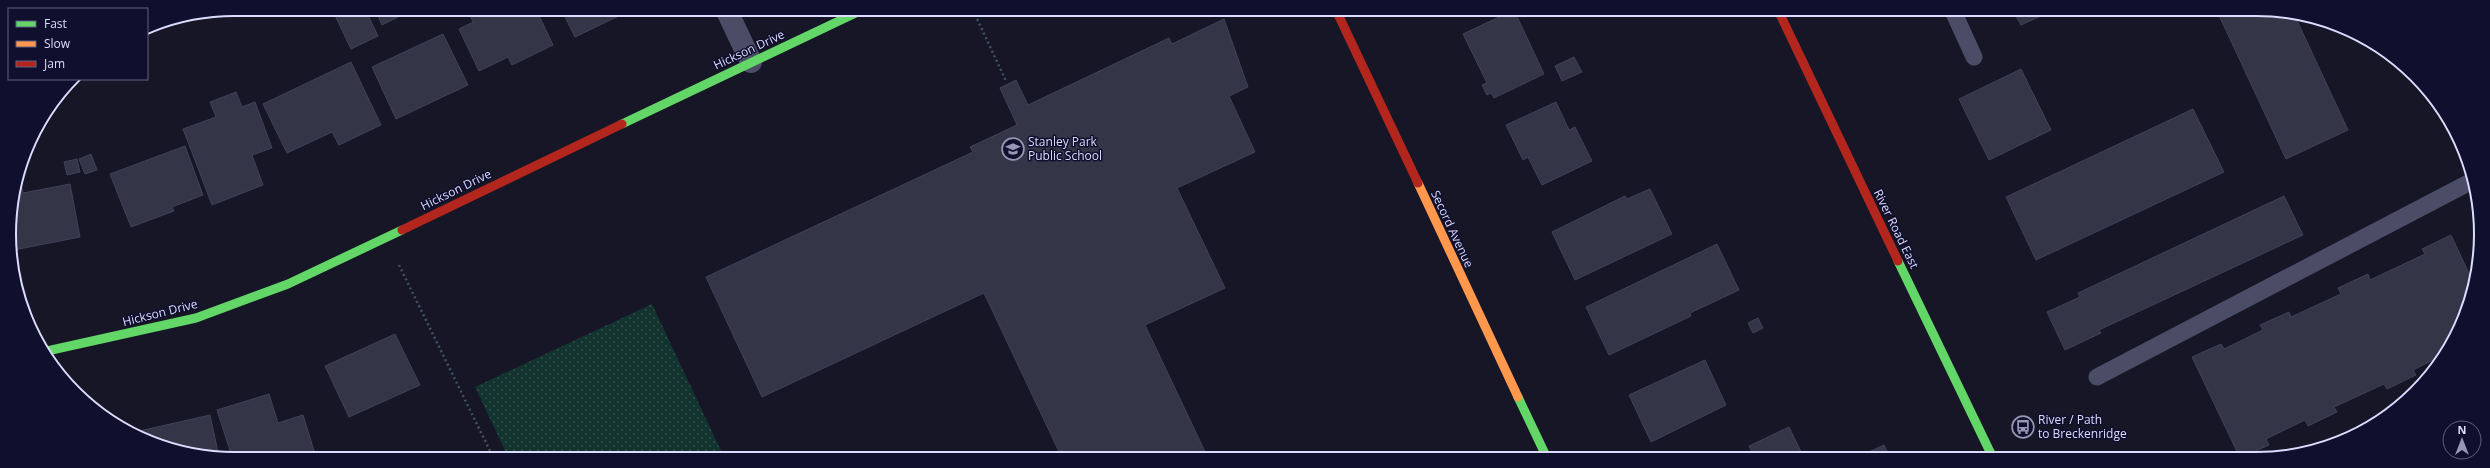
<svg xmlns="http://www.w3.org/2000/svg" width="2490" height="468" viewBox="0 0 2490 468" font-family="'Open Sans',sans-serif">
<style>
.park{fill:url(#park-dots)}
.building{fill:#343547;stroke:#414159}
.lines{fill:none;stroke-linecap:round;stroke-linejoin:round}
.path{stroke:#415361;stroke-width:2.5;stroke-dasharray:2 3;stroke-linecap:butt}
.lane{stroke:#4b4d67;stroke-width:17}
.street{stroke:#4b4d67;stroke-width:22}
.fast{stroke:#63d668;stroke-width:9}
.slow{stroke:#ff974d;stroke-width:9}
.jam{stroke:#b3261e;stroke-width:9}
.labels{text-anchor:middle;stroke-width:3;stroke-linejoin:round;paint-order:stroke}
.street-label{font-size:12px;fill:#dbdcff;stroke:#100f2d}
.poi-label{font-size:12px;fill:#dbdcff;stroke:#100f2d;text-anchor:start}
.rim{fill:none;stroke:#dbdcff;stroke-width:2}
</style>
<defs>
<pattern id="park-dots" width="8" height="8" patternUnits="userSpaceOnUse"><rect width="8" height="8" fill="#13332f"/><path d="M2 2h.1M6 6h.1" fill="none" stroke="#35504e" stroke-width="1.8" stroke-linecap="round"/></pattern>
</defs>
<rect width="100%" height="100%" fill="#161626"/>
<polygon class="park" points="652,304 724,457 508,457 475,387"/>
<g class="building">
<polygon points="332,9 365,9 378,36 351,49"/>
<polygon points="375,9 394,9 398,17 382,25"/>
<polygon points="467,9 536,9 553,45 512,65 508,57 479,71 459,29 473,22"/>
<polygon points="561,9 624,9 625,13 575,37"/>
<polygon points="1514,10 1544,74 1494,98 1491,93 1487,95 1482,85 1487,83 1463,34"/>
<polygon points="2013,11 2052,11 2021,25"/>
<polygon points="2217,11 2285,11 2294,14 2348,130 2286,159"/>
<polygon points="1224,19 1248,87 1229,96 1255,152 1177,188 1225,288 1145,325 1208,458 1062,458 984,293 762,397 706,277 973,152 970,147 1017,125 1000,88 1016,80 1028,105 1169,38 1172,44"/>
<polygon points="443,34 468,85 396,119 372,67"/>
<polygon points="1574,57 1582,72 1562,81 1555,66"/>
<polygon points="351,62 381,125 339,145 332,132 287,153 263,104"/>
<polygon points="2021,69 2051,130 1989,160 1959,99"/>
<polygon points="236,92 242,107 255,102 272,148 252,155 263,185 212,205 183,129 216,117 210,102"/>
<polygon points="1556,102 1569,130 1575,127 1592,161 1542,185 1528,157 1523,160 1506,125"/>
<polygon points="2193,109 2224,172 2036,260 2006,197"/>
<polygon points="185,146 203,195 172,207 174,211 131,227 110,174"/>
<polygon points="91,154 97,170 85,174 79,159"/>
<polygon points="77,159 80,172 67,175 64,162"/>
<polygon points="20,179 23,193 70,184 80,237 14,250 9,220"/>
<polygon points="1650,189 1672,234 1575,280 1552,232 1625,196 1627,199"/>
<polygon points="2284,196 2303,235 2099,330 2101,333 2065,350 2047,312 2080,297 2078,293"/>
<polygon points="2451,235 2473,282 2458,333 2441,356 2413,370 2416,375 2387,389 2384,384 2334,407 2337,412 2308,426 2305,420 2266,439 2269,445 2240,458 2192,357 2221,344 2224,349 2263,330 2260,325 2289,312 2291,317 2341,294 2338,288 2368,274 2370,280 2425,254 2422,249"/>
<polygon points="1717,244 1739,290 1690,313 1691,316 1609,355 1586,307"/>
<polygon points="1758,318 1763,328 1753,333 1748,323"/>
<polygon points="395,334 420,385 349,417 325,366"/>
<polygon points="1705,360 1726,405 1651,442 1629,395"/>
<polygon points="269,394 278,423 303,415 316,457 232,457 217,410"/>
<polygon points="210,415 219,457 205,457 136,436 135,432"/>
<polygon points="1789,427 1804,458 1755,458 1749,446"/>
<polygon points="1884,445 1890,458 1872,458 1869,452"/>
</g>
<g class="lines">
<g class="path">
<polyline points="973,10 1006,81"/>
<polyline points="399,265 493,457"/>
</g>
<g class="lane">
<polyline points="1953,11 1974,57"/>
<polyline points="2097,377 2474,180"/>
</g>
<polyline class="street" points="726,9 751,62"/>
<g class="fast">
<polyline points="622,124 862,10"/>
<polyline points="1898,261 1993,458"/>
<polyline points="47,351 196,318 288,284 402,230"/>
<polyline points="1518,397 1547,458"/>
</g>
<polyline class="slow" points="1418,183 1518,397"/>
<g class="jam">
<polyline points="1336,10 1418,183"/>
<polyline points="1778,10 1898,261"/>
<polyline points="402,230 622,124"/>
</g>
</g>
<defs>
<g id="school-ring" transform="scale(1.15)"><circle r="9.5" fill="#100f2d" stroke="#9697b3" stroke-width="1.5"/><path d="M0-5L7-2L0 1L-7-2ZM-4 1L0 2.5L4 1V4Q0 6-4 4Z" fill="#9697b3"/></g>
<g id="bus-ring" transform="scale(1.15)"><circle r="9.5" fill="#100f2d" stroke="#9697b3" stroke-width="1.5"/><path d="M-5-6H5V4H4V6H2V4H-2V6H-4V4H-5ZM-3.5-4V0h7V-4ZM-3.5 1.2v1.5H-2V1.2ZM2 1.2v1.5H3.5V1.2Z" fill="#9697b3"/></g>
</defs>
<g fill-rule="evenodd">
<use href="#school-ring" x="1013" y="149"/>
<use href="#bus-ring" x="2023" y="427"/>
</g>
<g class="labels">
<g class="street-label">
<text transform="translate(749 50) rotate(-25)" y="4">Hickson Drive</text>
<text transform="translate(456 190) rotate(-26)" y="4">Hickson Drive</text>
<text transform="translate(1452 229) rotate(65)" y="4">Secord Avenue</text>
<text transform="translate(1896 229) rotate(64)" y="4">River Road East</text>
<text transform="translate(160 313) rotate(-14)" y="4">Hickson Drive</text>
</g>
<g class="poi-label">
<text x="1028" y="146">Stanley Park<tspan x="1028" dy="14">Public School</tspan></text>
<text x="2038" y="424">River / Path<tspan x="2038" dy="14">to Breckenridge</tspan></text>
</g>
</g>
<path d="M0 0H2490V468H0ZM234 16H2256A218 218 0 0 1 2474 234V234A218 218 0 0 1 2256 452H234A218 218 0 0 1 16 234V234A218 218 0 0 1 234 16Z" fill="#100f2d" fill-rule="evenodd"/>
<path class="rim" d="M234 16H2256A218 218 0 0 1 2474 234V234A218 218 0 0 1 2256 452H234A218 218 0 0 1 16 234V234A218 218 0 0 1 234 16Z"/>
<rect x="8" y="8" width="140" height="72" fill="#100f2d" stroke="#616181"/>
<rect x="16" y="21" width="20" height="6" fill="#63d668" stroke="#616181"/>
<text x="44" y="28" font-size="12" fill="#dbdcff">Fast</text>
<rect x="16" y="41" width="20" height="6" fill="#ff974d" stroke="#616181"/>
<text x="44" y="48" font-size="12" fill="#dbdcff">Slow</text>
<rect x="16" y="61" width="20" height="6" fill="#b3261e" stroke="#616181"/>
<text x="44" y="68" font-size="12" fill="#dbdcff">Jam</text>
<g transform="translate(2462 440)"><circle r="19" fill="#100f2d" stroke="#616181"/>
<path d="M0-3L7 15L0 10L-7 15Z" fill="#9697b3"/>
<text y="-6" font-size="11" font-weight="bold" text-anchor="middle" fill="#dbdcff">N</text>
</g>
</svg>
